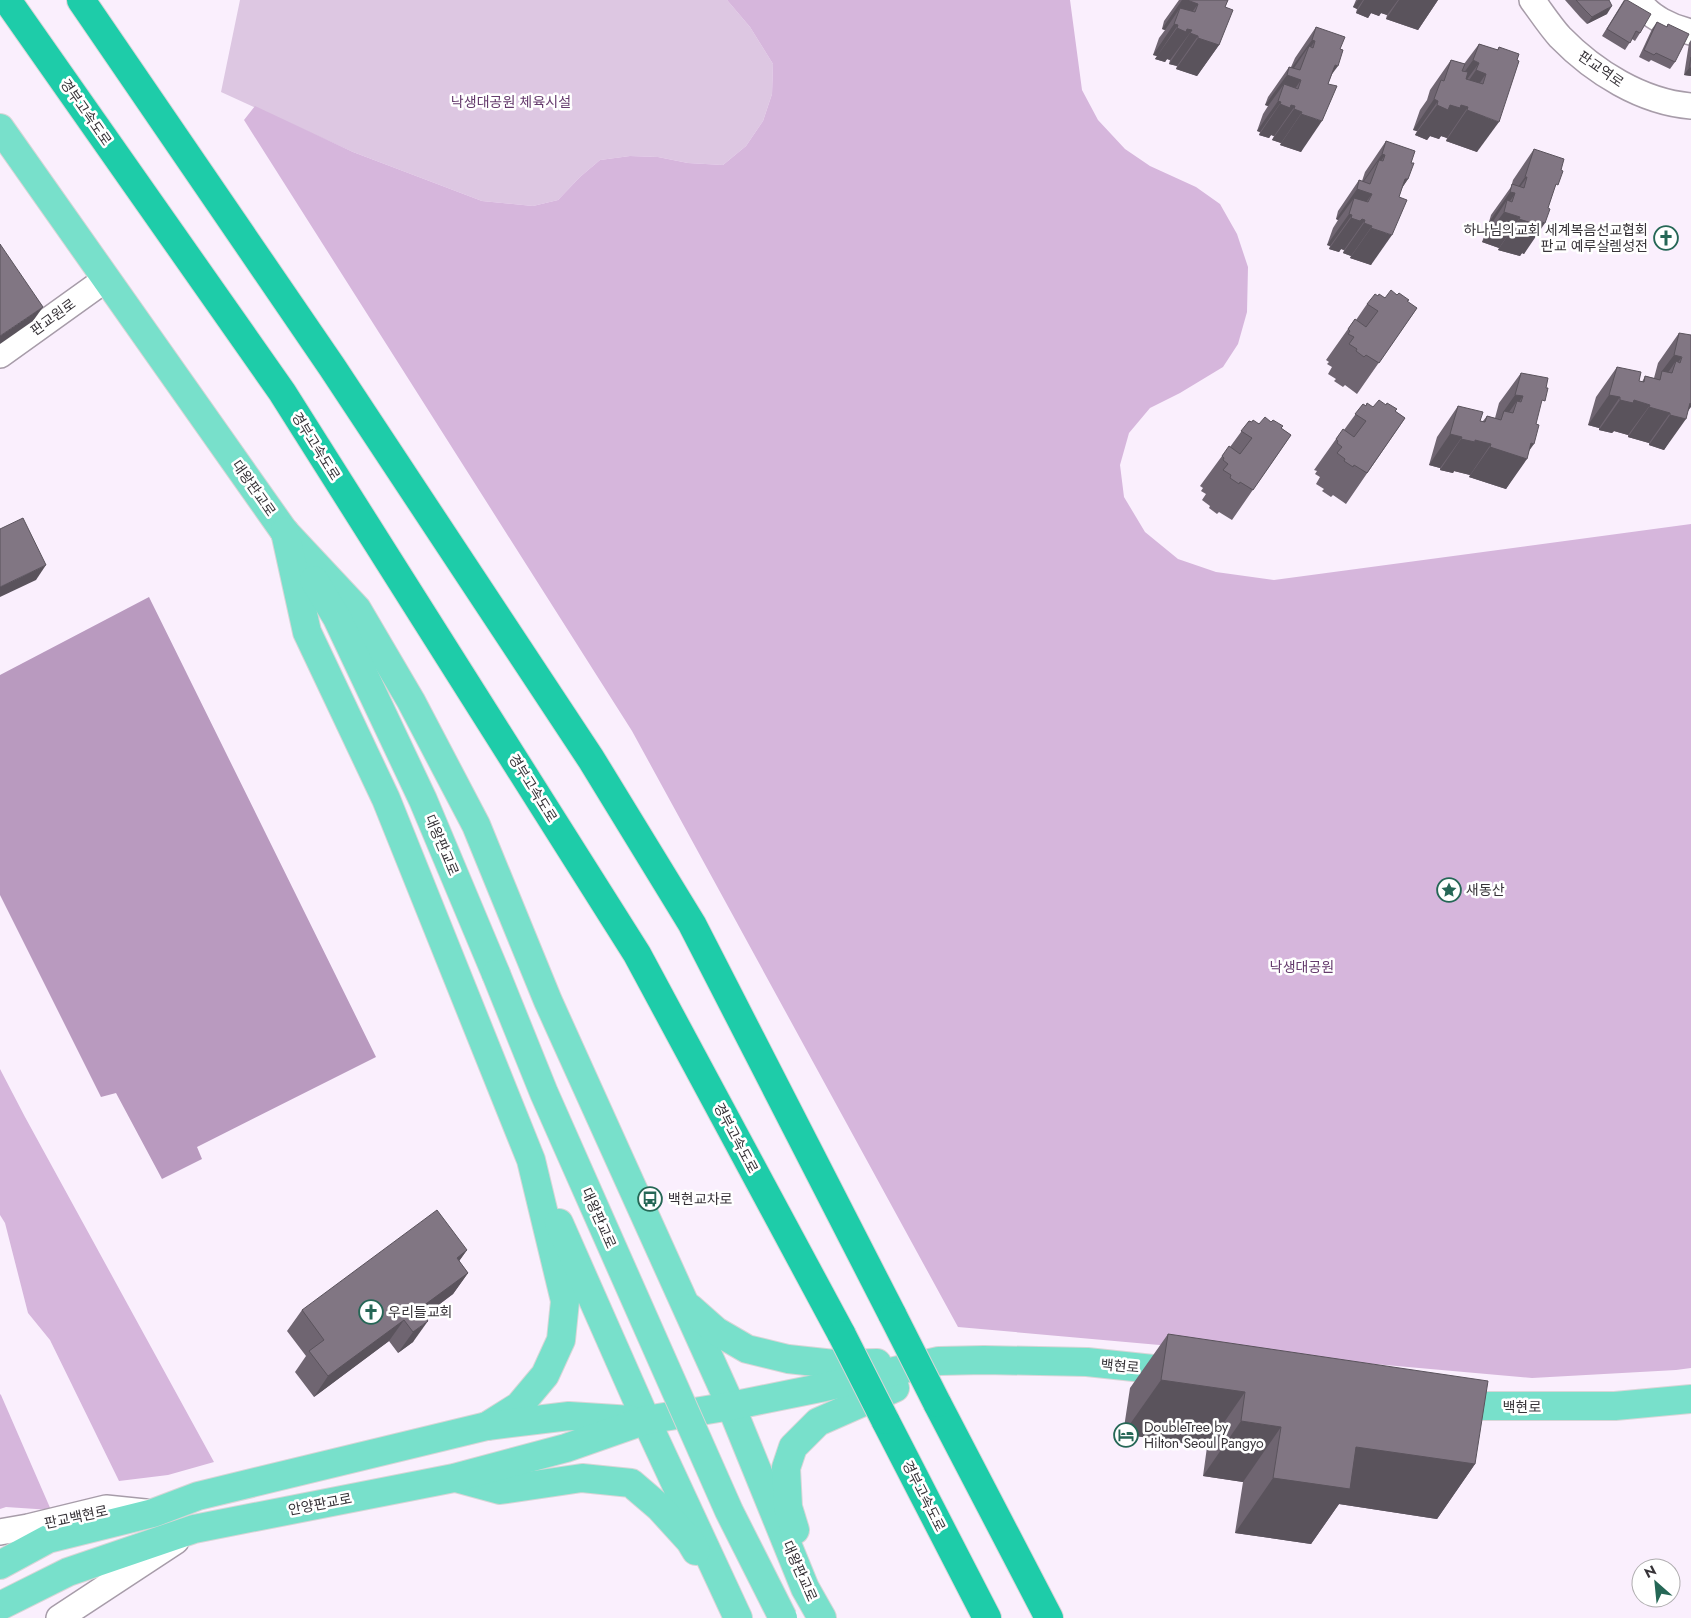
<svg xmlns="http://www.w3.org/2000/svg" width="1691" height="1618" viewBox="0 0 1691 1618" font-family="Jost,'Noto Sans KR',sans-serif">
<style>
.green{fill:#ddc7e2}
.forest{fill:#d6b6dc}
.water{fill:#b99abf}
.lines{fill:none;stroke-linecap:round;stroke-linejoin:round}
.minor-casing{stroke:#a79ca9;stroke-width:28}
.major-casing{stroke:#d7d6d7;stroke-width:30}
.highway-casing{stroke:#d7d6d7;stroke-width:30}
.minor{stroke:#fff;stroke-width:25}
.major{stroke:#78e0cb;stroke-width:28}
.highway{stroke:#1ecca9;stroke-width:28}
.major-bridge-casing{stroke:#d7d6d7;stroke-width:30;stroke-linecap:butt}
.highway-bridge-casing{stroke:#d7d6d7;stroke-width:30;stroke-linecap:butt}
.major-bridge{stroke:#78e0cb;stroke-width:28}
.highway-bridge{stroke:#1ecca9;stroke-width:28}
.wall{fill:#6f6571}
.shaded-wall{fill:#5a535c}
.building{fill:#817683;stroke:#5a535c}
.labels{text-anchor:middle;stroke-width:5;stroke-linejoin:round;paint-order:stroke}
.street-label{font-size:14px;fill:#373338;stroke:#fff}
.park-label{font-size:14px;fill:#653b6d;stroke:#fff}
.poi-label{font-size:14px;fill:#373338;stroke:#fff;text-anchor:start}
</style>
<rect width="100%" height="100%" fill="#faeffd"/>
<polygon class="green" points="240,0 727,0 750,27 773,64 772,94 763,121 746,146 723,165 688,163 658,157 630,156 600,160 580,177 558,200 533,206 482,201 353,152 221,92"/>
<g class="forest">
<polygon points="727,0 1070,0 1082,90 1098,120 1125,149 1150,166 1196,187 1220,204 1237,234 1248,267 1247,312 1238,344 1223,367 1180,393 1150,408 1129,433 1120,465 1124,497 1145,532 1178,559 1216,572 1274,580 1691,524 1691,1368 1676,1370 1532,1378 958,1327 632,731 244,120 255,106 353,152 482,201 533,206 558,200 580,177 600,160 630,156 658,157 688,163 723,165 746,146 763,121 772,94 773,64 750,27"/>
<polygon points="0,1069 25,1117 214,1462 168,1475 119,1481 50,1340 28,1313 5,1223 0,1215"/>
<polygon points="0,1394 1,1395 51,1510 6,1507 0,1509"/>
</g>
<polygon class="water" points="149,597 376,1057 197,1147 202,1159 162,1179 116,1093 101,1097 0,895 0,675"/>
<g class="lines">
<g class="minor-casing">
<g id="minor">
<path d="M1532,0c9,12 18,26 28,37 34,35 82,65 131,69"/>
<path d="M1639,0c9,17 34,28 52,32"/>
<polyline points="0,355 106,279"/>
<polyline points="0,1532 28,1527 106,1508 145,1512"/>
<polyline points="59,1618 176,1541"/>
</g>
</g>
<g class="major-casing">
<g id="major">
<polyline points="0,128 284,531 293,546"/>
<polyline points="284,531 357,609 411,701 476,825 548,1001 731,1406 805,1588 822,1618"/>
<polyline points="285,532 307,632 386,799 531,1160 565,1301 561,1340 545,1375 519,1406 487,1426"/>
<polyline points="314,580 337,618 423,800 496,974"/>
<polyline points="559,1223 646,1420 738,1618"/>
<polyline points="690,1308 716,1331 747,1349 788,1359 834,1364 877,1363"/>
<polyline points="1446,1406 1615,1406 1691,1399"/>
<polyline points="456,1478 500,1490 582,1478 631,1483 659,1507 690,1541 696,1551"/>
<polyline points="795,1530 788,1507 786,1468 793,1447 818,1422 895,1388"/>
<polyline points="0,1565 48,1539 153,1513 198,1496 487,1426 569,1416 632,1420"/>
<polyline points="0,1606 68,1572 194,1529 454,1478 566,1448 646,1420 731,1406 820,1388 939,1361 984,1360 1087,1362 1181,1372"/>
</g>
</g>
<g class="highway-casing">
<g id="highway">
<polyline points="7,0 282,392 637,954 842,1335"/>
<polyline points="81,0 332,367 591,759 692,924 893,1316"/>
<polyline points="937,1403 1049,1618"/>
<polyline points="885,1420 987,1618"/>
</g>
</g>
<use href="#minor" class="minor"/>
<use href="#major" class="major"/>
<use href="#highway" class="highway"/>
<g class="major-bridge-casing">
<polyline id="major-bridge" points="496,974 544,1093 729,1511 783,1618"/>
</g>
<g class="highway-bridge-casing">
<g id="highway-bridge">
<polyline points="893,1316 937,1403"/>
<polyline points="842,1335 885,1420"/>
</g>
</g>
<use href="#major-bridge" class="major-bridge"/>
<use href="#highway-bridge" class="highway-bridge"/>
</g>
<g class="wall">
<polygon points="1179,0 1228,0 1225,7 1219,45 1197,76 1176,69 1177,66 1169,64 1170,60 1167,59 1165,62 1155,59 1157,56 1153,55 1159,38 1165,30 1162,29 1164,21"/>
<polygon points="1356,0 1438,0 1418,30 1386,19 1387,15 1381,13 1379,16 1371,13 1368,18 1356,13 1357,9 1353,7"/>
<polygon points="1565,0 1609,0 1607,14 1587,24 1580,17"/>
<polygon points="1624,0 1640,33 1635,41 1632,39 1625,50 1602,36"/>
<polygon points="1657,22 1666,27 1668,24 1675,62 1670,69 1651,60 1649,62 1639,57 1652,29"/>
<polygon points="1316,27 1332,74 1301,152 1280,145 1281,143 1272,140 1274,136 1271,135 1269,138 1259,135 1260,132 1257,131 1263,114 1268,106 1265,105 1268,97 1289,67 1291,67 1295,58"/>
<polygon points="1691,40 1691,76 1684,75 1689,43"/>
<polygon points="1479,44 1497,50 1499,47 1477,152 1446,141 1447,138 1441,136 1439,139 1430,136 1427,140 1415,135 1417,131 1413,130 1420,110 1427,100 1430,90 1451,60 1464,64"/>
<polygon points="1386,141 1411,163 1408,179 1402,188 1371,265 1350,258 1351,256 1343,253 1344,250 1341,249 1339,252 1329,249 1330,246 1327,245 1333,228 1338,220 1336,219 1338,211 1359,180 1362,181 1365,172"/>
<polygon points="1534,149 1553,191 1524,254 1522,253 1520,256 1498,250 1499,248 1482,242 1486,231 1492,223 1489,222 1491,215 1511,187 1513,180"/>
<polygon points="1378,296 1407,302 1417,308 1357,394 1345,385 1343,387 1334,381 1336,379 1328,374 1332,367 1327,364 1329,362 1326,360 1355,319 1356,320 1367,304"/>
<polygon points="1679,333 1687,412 1664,450 1649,445 1649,443 1628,437 1628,435 1614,431 1612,433 1599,430 1599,428 1588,425 1596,397 1617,367 1639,381 1642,382 1645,376 1654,378 1658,363"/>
<polygon points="1521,373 1529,452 1506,489 1469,477 1470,475 1454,471 1453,473 1440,470 1440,468 1429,465 1437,437 1458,406 1480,421 1483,421 1487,416 1495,418 1499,403"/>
<polygon points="1363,404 1366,406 1395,411 1405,418 1346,504 1333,495 1331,497 1322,491 1324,489 1316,484 1320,477 1315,474 1317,471 1314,470 1336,439 1344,430"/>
<polygon points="1249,421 1252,422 1281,428 1291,435 1232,520 1219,512 1217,514 1209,508 1210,506 1202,500 1206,494 1201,491 1203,488 1200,486 1222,456 1230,447"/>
<polygon points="467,1250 459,1261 468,1273 453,1294 424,1316 413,1342 398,1353 389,1341 314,1397 295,1372 306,1356 287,1331 302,1310"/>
<polygon points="1168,1334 1475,1464 1437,1519 1339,1504 1311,1544 1235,1533 1243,1482 1203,1476 1207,1447 1123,1434 1130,1388"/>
</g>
<g class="shaded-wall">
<polygon points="1182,0 1187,0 1198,4 1180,29 1187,29 1192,30 1170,60 1167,59 1165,62 1155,59 1177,28 1178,25 1157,56 1153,55 1174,24 1180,8 1165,30 1162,29"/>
<polygon points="1358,0 1363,0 1357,9 1353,7"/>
<polygon points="1364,0 1398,0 1387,15 1381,13 1379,16 1371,13 1368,18 1356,13"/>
<polygon points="1399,0 1438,0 1418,30 1386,19"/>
<polygon points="1612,6 1607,14 1587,24 1592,17"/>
<polygon points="1190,33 1198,36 1177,66 1169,64"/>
<polygon points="1198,38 1219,45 1197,76 1176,69"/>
<polygon points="1312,40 1315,41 1306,54 1309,46 1292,71 1290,70"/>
<polygon points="1473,60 1479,63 1457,93 1451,91"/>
<polygon points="1335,65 1338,66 1316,96"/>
<polygon points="1689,68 1691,68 1691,76 1684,75"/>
<polygon points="1476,70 1486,74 1465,104 1455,101"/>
<polygon points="1287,75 1301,80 1283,106 1291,105 1295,106 1274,136 1271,135 1269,138 1259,135 1280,104 1281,102 1260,132 1257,131 1278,101 1284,84 1268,106 1265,105"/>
<polygon points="1434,99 1438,101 1417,131 1413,130"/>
<polygon points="1437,105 1461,105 1468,107 1447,138 1441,136 1439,139 1430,136 1427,140 1415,135"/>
<polygon points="1294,109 1302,112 1281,143 1272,140"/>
<polygon points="1467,110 1499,122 1477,152 1446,141"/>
<polygon points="1301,114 1322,121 1301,152 1280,145"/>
<polygon points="1382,154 1385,155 1377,167 1379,160 1362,184 1361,184"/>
<polygon points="1525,177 1527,177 1505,208 1507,200 1492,223 1489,222 1510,192 1514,193"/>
<polygon points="1405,179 1408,179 1387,210"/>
<polygon points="1357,189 1372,194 1354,219 1362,219 1365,220 1344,250 1341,249 1339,252 1329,249 1351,218 1352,215 1330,246 1327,245 1349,214 1354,198 1338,220 1336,219"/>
<polygon points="1504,212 1520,217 1499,248 1482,242"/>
<polygon points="1519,219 1545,223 1524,254 1522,253 1520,256 1498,250"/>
<polygon points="1364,223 1372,226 1351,256 1343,253"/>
<polygon points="1371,228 1392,235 1371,265 1350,258"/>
<polygon points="43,307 33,321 0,344 0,336"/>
<polygon points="1674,355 1682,357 1673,369 1676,361 1658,387 1662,371"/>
<polygon points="1515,395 1523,396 1515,408 1517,401 1499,426 1504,411 1494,425"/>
<polygon points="1609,395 1620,397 1599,428 1588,425"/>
<polygon points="1620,400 1634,400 1650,405 1628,435 1614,431 1612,433 1599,430"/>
<polygon points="1690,403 1691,404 1691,407 1683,418 1686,419 1664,450 1649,445 1670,415"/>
<polygon points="1649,407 1670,413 1649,443 1628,437"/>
<polygon points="1450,434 1462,437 1440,468 1429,465"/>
<polygon points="1461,439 1475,440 1491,444 1470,475 1454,471 1453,473 1440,470"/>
<polygon points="1531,443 1534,444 1524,458 1527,459 1506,489 1469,477 1490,447"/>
<polygon points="46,565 36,580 0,597 0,587"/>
<polygon points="467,1250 452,1271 457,1258"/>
<polygon points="468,1273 453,1294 409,1327 419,1309"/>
<polygon points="404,1320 389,1341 314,1397 328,1376"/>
<polygon points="428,1321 413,1342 398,1353 413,1332"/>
<polygon points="1161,1380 1245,1392 1207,1447 1123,1434"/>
<polygon points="1241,1421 1281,1427 1243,1482 1203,1476"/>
<polygon points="1356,1447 1475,1464 1437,1519 1339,1504 1311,1544 1235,1533 1273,1478"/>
</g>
<g class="building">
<polygon points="1187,0 1228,0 1225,7 1233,10 1219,45 1198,38 1198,36 1190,33 1192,30 1187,29 1186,32 1177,28 1178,25 1174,24 1180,8 1195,12 1198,4"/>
<polygon points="1576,0 1609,0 1612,6 1592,17 1585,10"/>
<polygon points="1625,0 1627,0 1651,14 1640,33 1636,31 1630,43 1607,29"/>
<polygon points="1657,22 1667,27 1668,24 1689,34 1675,62 1656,53 1654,55 1644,50"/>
<polygon points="1316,27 1345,37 1340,49 1343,50 1338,66 1335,65 1328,84 1337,86 1322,121 1301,114 1302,112 1294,109 1295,106 1291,105 1290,108 1280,104 1281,102 1278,101 1284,84 1298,89 1301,80 1287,75 1289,67 1300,70 1309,46 1313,48 1315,41 1312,40"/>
<polygon points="1479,44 1498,50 1499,47 1519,54 1517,60 1519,61 1499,122 1467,110 1468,107 1461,105 1460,108 1450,105 1448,110 1437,105 1438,101 1434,99 1441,80 1444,81 1451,60 1465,64 1462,71 1468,72 1466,79 1483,84 1486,74 1476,70 1479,63 1473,60"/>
<polygon points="1691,57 1691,68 1689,68"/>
<polygon points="1386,141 1415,151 1411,163 1414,163 1408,179 1405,179 1399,197 1407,200 1392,235 1371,228 1372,226 1364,223 1365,220 1362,219 1360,221 1351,218 1352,215 1349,214 1354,198 1368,202 1372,194 1357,189 1359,180 1370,184 1379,160 1383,161 1385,155 1382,154"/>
<polygon points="1534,149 1564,159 1561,170 1563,171 1558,185 1556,184 1548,208 1550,209 1545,223 1542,222 1541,226 1519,219 1520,217 1504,212 1507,200 1512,202 1515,193 1510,192 1512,184 1524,188 1527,177 1525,177"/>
<polygon points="0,244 43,307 0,336"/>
<polygon points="1391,290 1397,295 1399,293 1409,300 1407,301 1417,308 1379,363 1366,355 1364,357 1356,351 1357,349 1349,344 1354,337 1348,334 1350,331 1348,329 1355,319 1366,327 1378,311 1367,304 1375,294 1378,296 1379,294 1385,298"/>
<polygon points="1679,333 1691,335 1691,404 1690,403 1686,419 1670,415 1670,413 1649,407 1650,405 1634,400 1633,403 1620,400 1620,397 1609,395 1617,367 1641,372 1639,381 1644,382 1645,376 1660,380 1662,371 1672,373 1676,361 1680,363 1682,357 1674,355"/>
<polygon points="1521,373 1548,378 1546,388 1548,388 1545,401 1542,400 1536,424 1539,425 1534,444 1531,443 1527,459 1490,447 1491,444 1475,440 1475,442 1461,439 1462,437 1450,434 1458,406 1483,412 1480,421 1485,422 1487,416 1501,420 1504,411 1513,413 1517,401 1521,402 1523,396 1515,395"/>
<polygon points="1379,400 1386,405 1387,403 1397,409 1395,411 1405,418 1367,473 1354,465 1353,467 1344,461 1345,459 1337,453 1342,447 1337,443 1338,441 1336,439 1343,429 1354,437 1366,421 1355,414 1363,404 1366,406 1367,403 1373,407"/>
<polygon points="1265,417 1271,422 1273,420 1283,426 1281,428 1291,435 1253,490 1240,482 1239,484 1230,478 1231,475 1223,470 1228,464 1223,460 1224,458 1222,456 1229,446 1240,454 1252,438 1241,431 1249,421 1252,422 1253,420 1259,424"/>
<polygon points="23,518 46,565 0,587 0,529"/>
<polygon points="437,1210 467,1250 457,1258 468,1273 419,1309 428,1321 413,1332 404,1320 328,1376 309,1351 324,1340 302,1310"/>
<polygon points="1168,1334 1488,1381 1475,1464 1356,1447 1350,1489 1273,1478 1281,1427 1241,1421 1245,1392 1161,1380"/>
</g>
<defs>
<g id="church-ring" transform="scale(1.25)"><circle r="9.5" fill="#fff" stroke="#256756" stroke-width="1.5"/><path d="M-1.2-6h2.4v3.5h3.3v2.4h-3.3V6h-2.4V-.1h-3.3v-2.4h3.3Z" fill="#256756"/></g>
<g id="sight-ring" transform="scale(1.25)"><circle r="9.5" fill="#fff" stroke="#256756" stroke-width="1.5"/><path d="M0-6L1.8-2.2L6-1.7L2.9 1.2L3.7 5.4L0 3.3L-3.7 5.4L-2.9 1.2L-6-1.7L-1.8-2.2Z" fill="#256756"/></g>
<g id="bus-ring" transform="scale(1.25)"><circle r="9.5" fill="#fff" stroke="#256756" stroke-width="1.5"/><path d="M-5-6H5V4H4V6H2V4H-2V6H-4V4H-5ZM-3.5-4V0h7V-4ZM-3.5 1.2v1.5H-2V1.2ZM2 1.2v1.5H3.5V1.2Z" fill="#256756"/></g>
<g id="hotel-ring" transform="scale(1.25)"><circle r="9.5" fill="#fff" stroke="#256756" stroke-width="1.5"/><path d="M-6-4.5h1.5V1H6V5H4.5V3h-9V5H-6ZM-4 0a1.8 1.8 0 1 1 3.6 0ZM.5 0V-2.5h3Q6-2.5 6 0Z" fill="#256756"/></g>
</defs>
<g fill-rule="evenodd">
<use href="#church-ring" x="1666" y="238"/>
<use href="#sight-ring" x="1449" y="890"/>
<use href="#bus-ring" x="650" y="1199"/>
<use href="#church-ring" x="371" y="1312"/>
<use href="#hotel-ring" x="1126" y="1435"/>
</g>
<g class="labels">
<g class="street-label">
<text transform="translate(1601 69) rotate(35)" y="5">판교역로</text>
<text transform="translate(86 112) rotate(55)" y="5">경부고속도로</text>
<text transform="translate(53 317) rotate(-36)" y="5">판교원로</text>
<text transform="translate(316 446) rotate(58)" y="5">경부고속도로</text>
<text transform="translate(254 488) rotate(55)" y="5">대왕판교로</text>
<text transform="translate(533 788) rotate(58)" y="5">경부고속도로</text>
<text transform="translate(442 845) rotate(67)" y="5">대왕판교로</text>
<text transform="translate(736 1138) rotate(62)" y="5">경부고속도로</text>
<text transform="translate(599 1218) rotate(66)" y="5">대왕판교로</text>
<text transform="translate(1120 1366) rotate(5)" y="5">백현로</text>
<text x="1522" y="1412">백현로</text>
<text transform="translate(924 1496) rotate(63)" y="5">경부고속도로</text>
<text transform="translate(320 1504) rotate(-11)" y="5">안양판교로</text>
<text transform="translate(76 1517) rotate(-12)" y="5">판교백현로</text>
<text transform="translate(800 1571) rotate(66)" y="5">대왕판교로</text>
</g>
<g class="park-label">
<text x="511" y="107">낙생대공원 체육시설</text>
<text x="1302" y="972">낙생대공원</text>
</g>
<g class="poi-label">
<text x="1648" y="235" text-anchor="end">하나님의교회 세계복음선교협회<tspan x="1648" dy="16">판교 예루살렘성전</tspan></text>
<text x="1466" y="895">새동산</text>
<text x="668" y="1204">백현교차로</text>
<text x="388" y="1317">우리들교회</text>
<text x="1144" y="1432">DoubleTree by<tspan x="1144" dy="16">Hilton Seoul Pangyo</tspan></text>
</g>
</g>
<g transform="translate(1656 1583) rotate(333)"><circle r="24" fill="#ffffff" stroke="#afadaf"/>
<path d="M0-4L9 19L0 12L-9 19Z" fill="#256756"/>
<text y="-8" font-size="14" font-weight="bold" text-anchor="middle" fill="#373338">N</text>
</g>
</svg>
